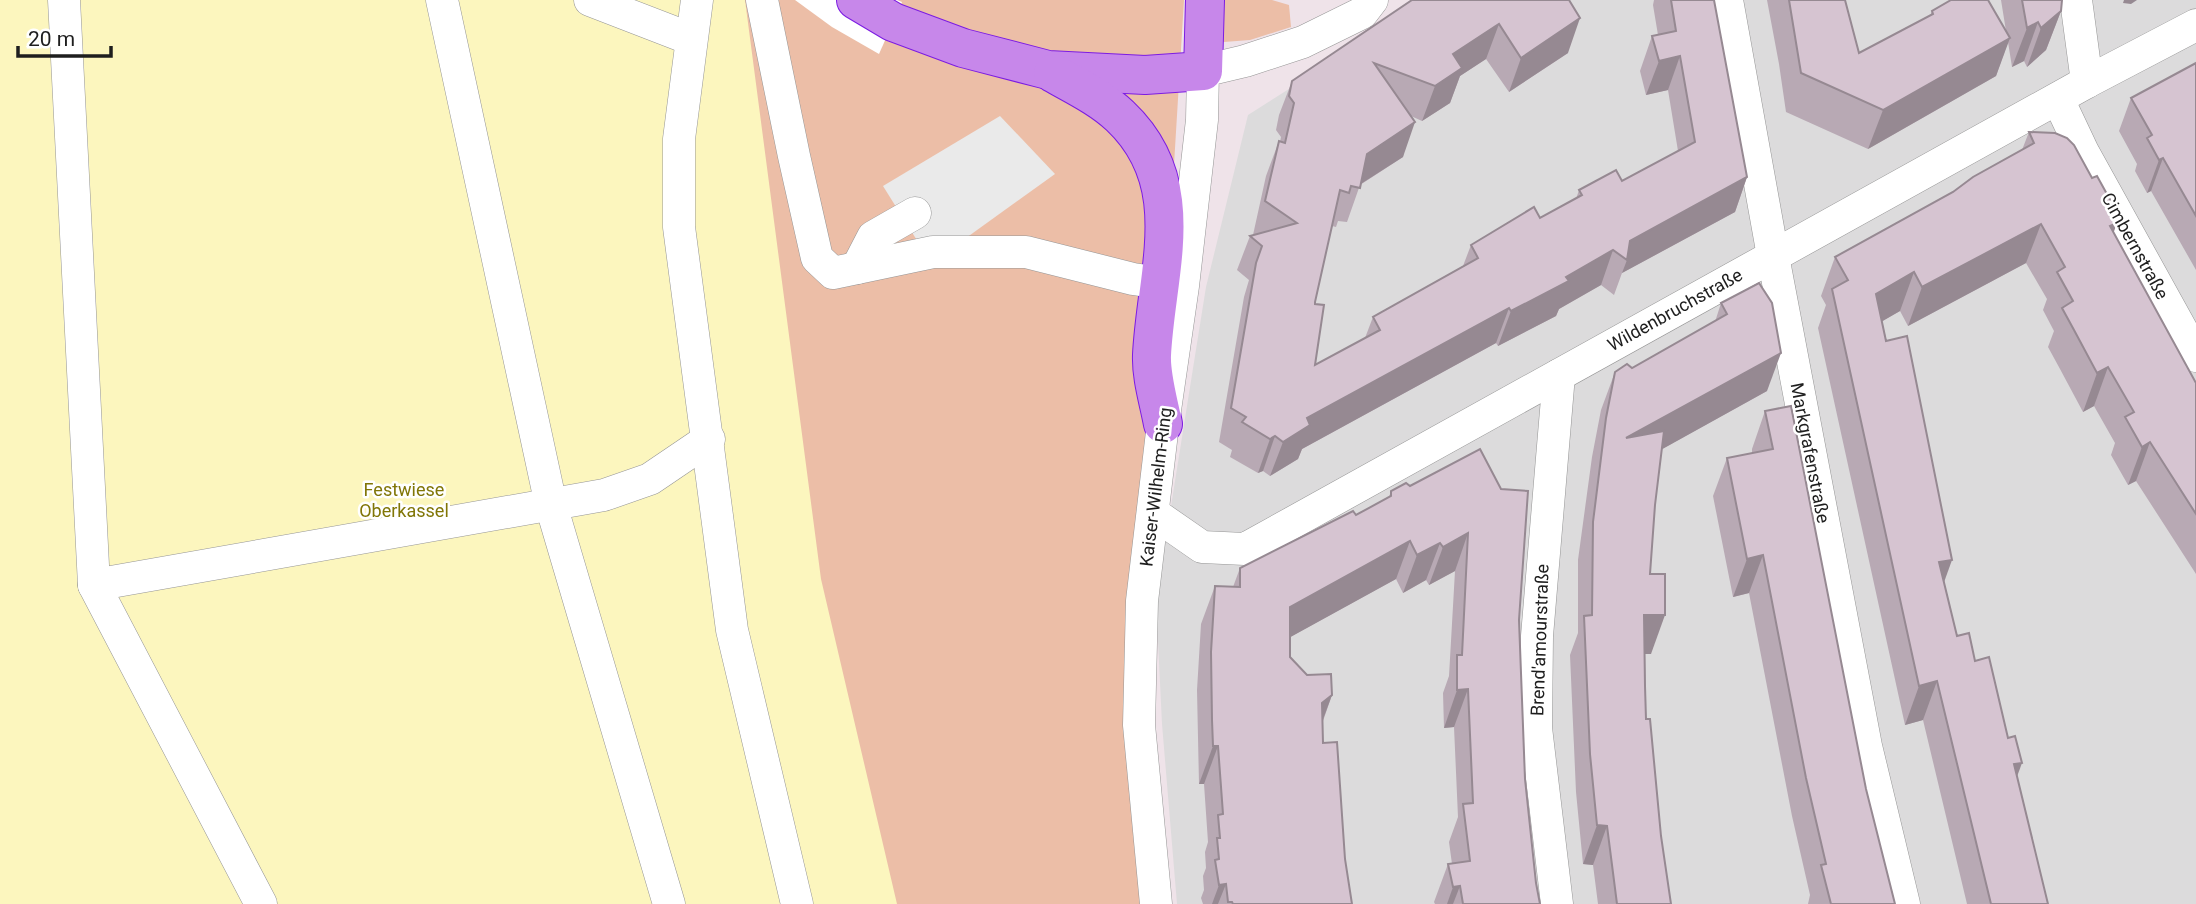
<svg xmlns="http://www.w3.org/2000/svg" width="2196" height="904" viewBox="0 0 2196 904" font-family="Roboto,sans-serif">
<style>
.residential{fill:#dcdbdc}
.grass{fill:#ecbea7}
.park{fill:#fcf6be}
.parking{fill:#eaeaea}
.pier{fill:#fff}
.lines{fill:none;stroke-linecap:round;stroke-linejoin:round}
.minor-casing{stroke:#959595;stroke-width:33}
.highway-casing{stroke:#7c1ce2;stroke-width:40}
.minor{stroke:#fff;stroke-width:32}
.highway{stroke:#c787ea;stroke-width:38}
.wall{fill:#b8a9b4}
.shaded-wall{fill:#968992}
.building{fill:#d6c4d1;stroke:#968992;stroke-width:2}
.labels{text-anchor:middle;stroke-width:5;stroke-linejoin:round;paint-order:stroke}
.street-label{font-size:18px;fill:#1e1e1e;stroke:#fff}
.park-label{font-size:18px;fill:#817607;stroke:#fff}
</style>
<rect width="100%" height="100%" fill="#efe3e9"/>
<polygon class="residential" points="1420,0 2196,0 2196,904 1177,904 1162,724 1156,600 1206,287 1248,115 1366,40"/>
<g class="grass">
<polygon points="0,0 1184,0 1167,280 1144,904 0,904"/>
<polygon points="1219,0 1272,0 1289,5 1291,27 1250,40 1224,42 1221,41"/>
</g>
<polygon class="park" points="0,0 745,0 821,579 897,904 0,904"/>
<polygon class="parking" points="1000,116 1055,174 966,238 918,242 883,186"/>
<polygon class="pier" points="795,0 897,0 902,2 879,54 832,27"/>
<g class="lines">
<g class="minor-casing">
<g id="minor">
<polyline points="64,0 94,585 261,904"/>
<polyline points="442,0 551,505 669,904"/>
<polyline points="590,0 691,39"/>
<polyline points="697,0 679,139 679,227 732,630 797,904"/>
<polyline points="762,0 794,156 817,258 833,273 933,252 1026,252 1133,279 1182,286"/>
<polyline points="1727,0 1773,256 1866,746 1904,904"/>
<polyline points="2076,0 2087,82"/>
<polyline points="2058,99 2083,152 2196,356"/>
<polyline points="857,268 873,237 915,213"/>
<polyline points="1153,513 1202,547 1245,549 2087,82 2196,25"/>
<polyline points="94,585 604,495 650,479 709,439"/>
<polyline points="1156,904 1139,725 1142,601 1163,424 1183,286 1202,120 1203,71 1245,61 1303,42 1362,13 1372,0"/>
<polyline points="1557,904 1536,728 1537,636 1559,375"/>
</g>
</g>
<g class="highway-casing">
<g id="highway">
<polyline points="856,0 893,22 963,48 1048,70 1145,75 1203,71 1205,0"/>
<path d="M1053,73c23,13 48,25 67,43 72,68 36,155 32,239 -1,22 7,47 11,69"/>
</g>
</g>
<use href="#minor" class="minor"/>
<use href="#highway" class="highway"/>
</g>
<g class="wall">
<polygon points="1569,0 1568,53 1509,92 1486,59 1460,76 1450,103 1422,121 1411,116 1403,157 1360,185 1347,222 1338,221 1336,227 1332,226 1315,302 1315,365 1365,338 1373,317 1463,266 1471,245 1540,218 1576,199 1579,190 1622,181 1678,151 1668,90 1646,95 1640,71 1652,36 1658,35 1653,5 1654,0 1714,0 1747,177 1735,212 1622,273 1614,295 1601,285 1559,309 1556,316 1498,346 1496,343 1302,449 1298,459 1270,476 1263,471 1258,473 1230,457 1232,450 1219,442 1244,297 1249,280 1237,270 1250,236 1253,235 1266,176 1279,141 1280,142 1281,137 1276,130 1279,115 1292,81"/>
<polygon points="1767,0 1845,0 1859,53 1930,16 1932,11 2006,31 2001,0 2062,0 2061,11 2046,50 2027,67 2024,61 2012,67 2008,42 1996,76 1868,149 1786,112 1779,64"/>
<polygon points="2196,63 2196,270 2151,191 2147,193 2135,171 2137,164 2119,131 2131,98"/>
<polygon points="2029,132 2092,178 2113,205 2111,212 2113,232 2196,383 2196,574 2136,481 2128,485 2111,455 2115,443 2094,406 2083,412 2060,369 2048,347 2054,331 2043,310 2047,299 2026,263 1908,326 1900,311 1882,321 1957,636 1975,661 2017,776 2048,904 1967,904 1923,720 1905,725 1818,328 1826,305 1821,296 1835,257 1953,192 2022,150"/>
<polygon points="1721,303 1767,391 1662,449 1655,505 1650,574 1651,654 1645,654 1646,719 1661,836 1671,904 1598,904 1593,865 1583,864 1576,792 1570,655 1578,633 1578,560 1592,457 1601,410 1615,372 1632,368 1715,322"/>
<polygon points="1765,411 1866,789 1895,904 1808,904 1810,895 1792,816 1749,593 1733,597 1713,496 1727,458 1752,453 1752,449"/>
<polygon points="1480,449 1519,620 1525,779 1536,883 1540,904 1435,904 1434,902 1448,864 1452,864 1449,842 1458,817 1454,727 1444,728 1443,693 1449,676 1455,571 1429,585 1426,580 1403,593 1396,579 1290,637 1290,657 1307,675 1332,695 1323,721 1323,743 1345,859 1352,904 1203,904 1201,898 1204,890 1203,876 1206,868 1205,852 1208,842 1204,784 1199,784 1197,690 1201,624 1215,586 1233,587 1240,568 1356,515 1389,497 1391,491 1410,486"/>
</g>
<g class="shaded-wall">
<polygon points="2124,0 2137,0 2131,4 2123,3"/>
<polygon points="2061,11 2046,50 2027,67 2041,28"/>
<polygon points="1580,18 1568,53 1509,92 1521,58"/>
<polygon points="2038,22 2024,61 2012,67 2027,28"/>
<polygon points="1499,24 1486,59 1460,76 1450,103 1422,121 1435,86 1453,54"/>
<polygon points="2010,38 1996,76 1868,149 1883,110"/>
<polygon points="1680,56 1668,90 1646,95 1659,61"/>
<polygon points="1415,122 1403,157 1356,187 1367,154"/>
<polygon points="2163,158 2151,191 2147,193 2159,160"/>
<polygon points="1747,177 1735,212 1622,273 1627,260 1630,241"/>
<polygon points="2117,223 2103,262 2110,226"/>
<polygon points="2041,224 2026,263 1908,326 1922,287"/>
<polygon points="1613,250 1601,285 1559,309 1556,316 1498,346 1511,311 1566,277"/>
<polygon points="1914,272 1900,311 1862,333 1876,294"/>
<polygon points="1509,308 1496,343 1302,449 1298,459 1270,476 1283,442 1307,418"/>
<polygon points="1781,353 1767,391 1612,477 1626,438"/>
<polygon points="2108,367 2094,406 2083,412 2097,373"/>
<polygon points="1275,436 1263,471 1258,473 1270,439"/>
<polygon points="2150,442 2136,481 2128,485 2142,447"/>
<polygon points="1468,533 1455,571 1429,585 1443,547"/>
<polygon points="1410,541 1396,579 1276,645 1290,607"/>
<polygon points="1440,543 1426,580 1403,593 1417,555"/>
<polygon points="1763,555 1749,593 1733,597 1747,559"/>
<polygon points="1952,560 1938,599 1939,562"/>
<polygon points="1644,615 1665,615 1651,654 1630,654"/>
<polygon points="1937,681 1923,720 1905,725 1919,686"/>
<polygon points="1468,689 1454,727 1444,728 1457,690"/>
<polygon points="1332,695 1318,733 1322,703"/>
<polygon points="1213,746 1218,746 1204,784 1199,784"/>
<polygon points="2022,763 2008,801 2014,764"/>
<polygon points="1597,825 1607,826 1593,865 1583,864"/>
<polygon points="1226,884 1218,904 1212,904 1219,885"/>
<polygon points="1460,886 1453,904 1447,904 1453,887"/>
</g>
<g class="building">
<polygon points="1412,0 1569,0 1580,18 1521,58 1499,24 1453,54 1462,68 1435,86 1374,63 1415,122 1367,154 1360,188 1351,186 1349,193 1340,190 1315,302 1315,304 1324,305 1315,365 1380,330 1373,317 1478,258 1471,245 1534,207 1540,218 1582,195 1579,190 1616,170 1622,181 1695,142 1680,56 1659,61 1652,36 1676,31 1671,0 1714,0 1747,177 1630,241 1627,260 1613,250 1566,277 1569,281 1511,311 1509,308 1307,418 1310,425 1283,442 1275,436 1270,439 1242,422 1246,417 1231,408 1256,263 1262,246 1250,236 1297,223 1265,201 1279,141 1285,143 1294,103 1289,96 1292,81"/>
<polygon points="1789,0 1845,0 1859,53 1933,14 1932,11 1951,0 1988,0 2010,38 1883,110 1801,73"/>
<polygon points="2022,0 2062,0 2061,11 2041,28 2038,22 2027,28"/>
<polygon points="2196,63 2196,216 2163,158 2159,160 2147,138 2152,135 2131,98"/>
<polygon points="2029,132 2055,133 2067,138 2074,145 2092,178 2097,176 2113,205 2109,208 2117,223 2110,226 2196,383 2196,514 2150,442 2142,447 2125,417 2134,412 2108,367 2097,373 2074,330 2062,308 2073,301 2057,272 2065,267 2041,224 1922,287 1914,272 1876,294 1886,341 1907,336 1952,560 1939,562 1957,636 1969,633 1975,661 1989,657 2008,738 2015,736 2022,763 2014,764 2048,904 1991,904 1937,681 1919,686 1832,289 1848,280 1835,257 1953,192 1973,177 2034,143"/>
<polygon points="1759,283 1772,303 1781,353 1626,438 1664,431 1655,505 1650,574 1665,574 1665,615 1644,615 1645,686 1646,719 1650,719 1661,836 1671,904 1617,904 1607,826 1597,825 1590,754 1584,616 1592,615 1593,522 1606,418 1615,372 1627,364 1632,368 1727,314 1721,303"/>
<polygon points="1791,406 1866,789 1895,904 1831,904 1821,865 1826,864 1806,778 1763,555 1747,559 1727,458 1773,449 1765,411"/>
<polygon points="1480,449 1501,489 1528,491 1519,620 1525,779 1536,883 1540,904 1463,904 1460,886 1453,887 1448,864 1470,861 1463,804 1473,803 1468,689 1457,690 1457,655 1462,655 1468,533 1443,547 1440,543 1417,555 1410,541 1290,607 1290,657 1307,675 1331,674 1332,695 1322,703 1323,743 1337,742 1345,859 1352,904 1233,904 1232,902 1228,902 1226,884 1219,885 1215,860 1219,859 1217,838 1220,838 1218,815 1223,814 1218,746 1213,746 1212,720 1211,652 1215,586 1240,587 1240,568 1353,511 1356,515 1391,496 1391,491 1406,483 1410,486"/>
</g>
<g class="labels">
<g class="street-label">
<text transform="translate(2135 246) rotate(61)" y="6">Cimbernstraße</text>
<text transform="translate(1675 310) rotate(-29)" y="6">Wildenbruchstraße</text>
<text transform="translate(1810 453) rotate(79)" y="6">Markgrafenstraße</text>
<text transform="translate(1156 487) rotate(-83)" y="6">Kaiser-Wilhelm-Ring</text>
<text transform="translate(1540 640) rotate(-88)" y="6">Brend'amourstraße</text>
</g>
<g class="park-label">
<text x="404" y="496">Festwiese<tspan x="404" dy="21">Oberkassel</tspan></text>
</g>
</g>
<path d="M18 46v10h93v-10" fill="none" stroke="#1e1e1e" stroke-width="3.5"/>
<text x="28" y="46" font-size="21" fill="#1e1e1e" stroke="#ffffff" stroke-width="5" paint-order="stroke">20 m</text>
</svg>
